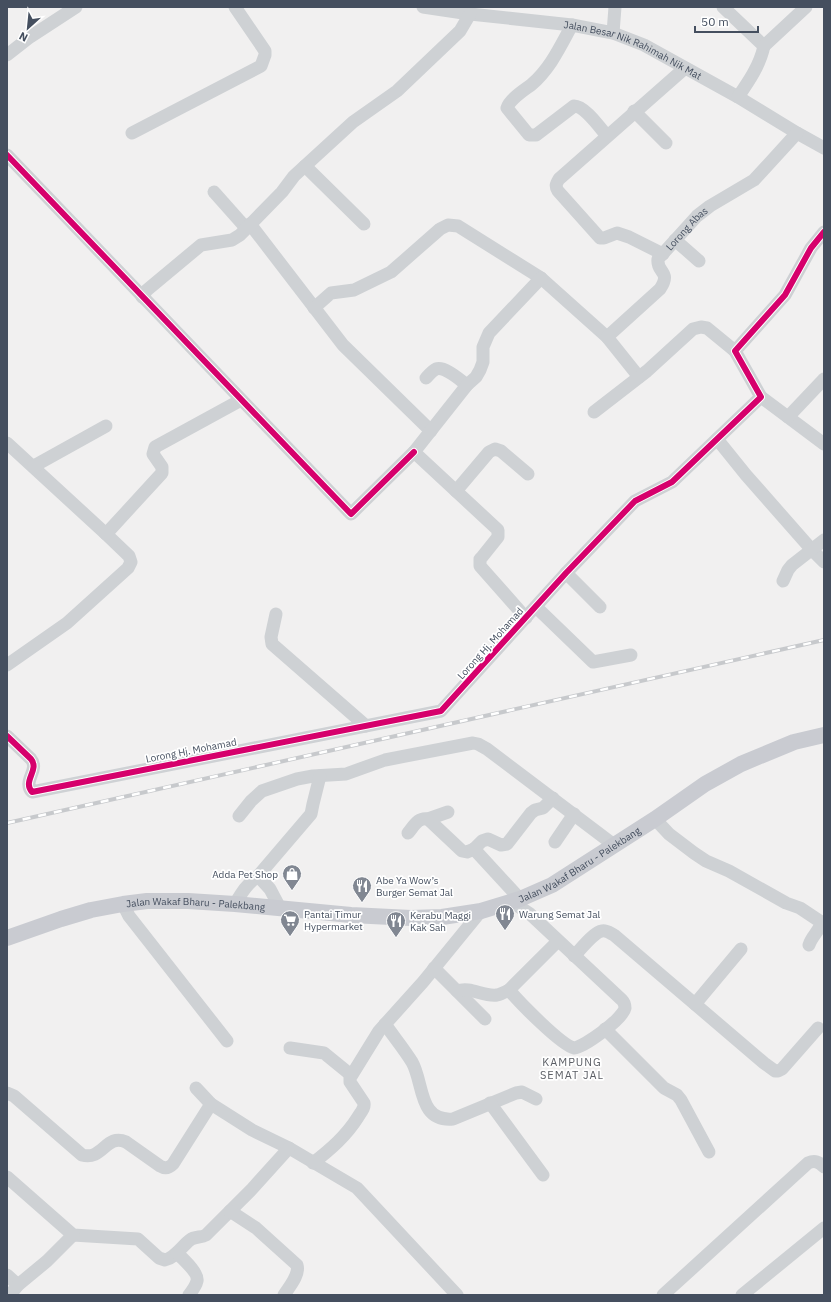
<svg xmlns="http://www.w3.org/2000/svg" width="831" height="1302" viewBox="0 0 831 1302" font-family="'IBM Plex Sans',sans-serif">
<style>
.lines{fill:none;stroke-linecap:round;stroke-linejoin:round}
.minor{stroke:#ced1d4;stroke-width:13}
.major{stroke:#c9cbd1;stroke-width:16}
.rail-casing{stroke:#c7c9cc;stroke-width:4}
.rail{stroke:#fff;stroke-width:2.5;stroke-dasharray:8;stroke-linecap:butt}
.cycleway-casing{stroke:#fff;stroke-width:8}
.cycleway{stroke:#d6006c;stroke-width:6}
.labels{text-anchor:middle;stroke-width:3.5;stroke-linejoin:round;paint-order:stroke}
.street-label{font-size:10px;fill:#454f5f;stroke:#fff}
.poi-label{font-size:10px;fill:#454f5f;stroke:#fff;text-anchor:start}
.neighbourhood-label{font-size:11px;letter-spacing:1px;fill:#5b5e65;stroke:#fff}
</style>
<rect width="100%" height="100%" fill="#f1f0f0"/>
<g class="lines">
<g class="minor">
<path id="s1" d="M423,7l47,7 102,11 41,8 31,12 94,52 59,36 27,15"/>
<path d="M723,7l41,39c-4,19 -15,35 -26,51"/>
<path d="M572,25c-12,22 -22,44 -41,60 -8,6 -21,14 -24,23l22,27h7l38,-29c11,0 26,22 33,30"/>
<polyline points="613,33 615,7"/>
<polyline points="764,46 806,7"/>
<polyline points="7,55 30,37 76,7"/>
<polyline points="634,111 666,143"/>
<polyline points="132,133 261,66 265,55 265,51 235,7"/>
<polyline points="7,155 351,514 414,452"/>
<polyline points="305,166 364,224"/>
<polyline points="214,192 246,228"/>
<polyline points="250,224 343,345 431,431"/>
<polyline points="675,240 699,261"/>
<path d="M663,254l-34,-17 -12,-4 -13,5h-4l-42,-47c-3,-5 -2,-7 1,-12l126,-111"/>
<polyline points="142,297 147,290 201,245 232,240 240,235 282,192 294,176 353,122 397,91 460,31 470,14"/>
<polyline points="314,308 331,293 354,290 391,272 440,229 448,225 458,226 541,278 607,337 639,377"/>
<path id="s2" d="M607,337l53,-48c12,-18 -4,-16 -2,-30l39,-43 13,-10 44,-26 43,-47"/>
<path d="M426,378c3,-3 6,-7 10,-9 9,-3 24,11 31,16"/>
<polyline points="761,397 824,444"/>
<polyline points="594,412 647,371 693,329 701,327 707,328 735,351"/>
<polyline points="788,417 824,379"/>
<polyline points="717,439 746,475 812,550 824,562"/>
<polyline points="7,443 106,534 129,556 131,562 128,568 67,623 7,665"/>
<polyline points="34,466 106,426"/>
<polyline points="456,491 489,452 495,449 501,451 528,474"/>
<polyline points="106,534 162,473 162,467 153,454 155,447 241,400"/>
<polyline points="566,573 600,607"/>
<polyline points="783,581 788,570 792,565 824,540"/>
<polyline points="536,607 593,662 631,655"/>
<polyline points="276,614 271,637 272,644 366,726"/>
<polyline points="526,618 480,566 480,559 482,557 498,537 498,530 414,452 467,385 476,377 480,370 483,362 483,347 489,333 541,278"/>
<path d="M7,736l24,23c9,11 -9,22 1,33l409,-81 125,-138 69,-72 37,-19 89,-85 -26,-46 50,-56 26,-47 13,-16"/>
<polyline points="448,812 428,819 462,851 467,852 474,849"/>
<polyline points="239,816 251,801 262,791 297,779 313,776 346,774 385,760 473,743 478,744 487,749 614,845"/>
<path d="M655,819l14,15 25,19 12,8 23,10 57,32 14,5 21,14c-1,9 -9,13 -12,23"/>
<path d="M408,833c6,-7 10,-16 20,-14"/>
<polyline points="555,842 574,814"/>
<polyline points="258,876 270,889 280,908"/>
<polyline points="520,899 474,849 482,841 488,839 501,845 507,844 531,813 535,810 543,808 553,798"/>
<polyline points="123,904 129,916 227,1041"/>
<path d="M235,904c7,-12 12,-20 23,-28l53,-62 2,-10 7,-28"/>
<path d="M574,956c6,-6 20,-24 28,-25 4,-1 8,2 12,4l150,128 11,8h3l4,-2 36,-41"/>
<polyline points="434,968 485,1019"/>
<path d="M509,990c10,12 52,55 65,58 10,-1 49,-29 51,-40 0,-3 -1,-6 -3,-8l-92,-86 -18,-12"/>
<path d="M457,991c14,-5 26,6 40,4 4,-1 8,-3 12,-5l49,-49"/>
<polyline points="695,1004 741,949"/>
<path d="M385,1024c9,13 19,25 27,38 12,21 6,60 41,57l63,-26 6,-1 14,7"/>
<polyline points="605,1029 664,1088 677,1095 681,1100 709,1152"/>
<polyline points="290,1048 324,1053 351,1075"/>
<polyline points="196,1088 211,1104 252,1130 289,1148 357,1188 457,1295"/>
<path d="M7,1093l7,3 68,59c21,6 24,-22 44,-13l34,24c5,3 9,2 13,-2l38,-60"/>
<polyline points="490,1103 543,1175"/>
<path d="M313,1163c18,-14 33,-27 45,-46 3,-5 7,-9 6,-14l-14,-21v-4l29,-47 44,-49 58,-71"/>
<path d="M7,1177l66,58 65,4 21,19 6,2c10,-2 17,-14 25,-20 5,-4 11,-2 16,-5l46,-46 37,-41"/>
<path d="M230,1211l26,17 41,37c3,10 -8,22 -13,30"/>
<path d="M177,1253c5,5 22,20 20,28 -1,5 -5,10 -8,14"/>
<polyline points="7,1275 18,1285"/>
<polyline points="10,1295 18,1285 47,1261 73,1235"/>
<path d="M663,1295l145,-132c7,-3 11,-1 16,4"/>
<polyline points="742,1295 824,1228"/>
</g>
<path class="major" id="s3" d="M7,938l54,-19 30,-9 32,-6 24,-3h41l47,3 116,11 60,3 31,-1 39,-6 39,-12 32,-14 103,-66 50,-35 36,-20 53,-22 30,-7"/>
<g class="rail-casing">
<polyline id="rail" points="7,823 824,640"/>
</g>
<use href="#rail" class="rail"/>
<g class="cycleway-casing">
<g id="cycleway">
<polyline points="7,155 351,514 414,452"/>
<path d="M7,736l24,23c9,11 -9,22 1,33l409,-81 125,-138 69,-72 37,-19 89,-85 -26,-46 50,-56 26,-47 13,-16"/>
</g>
</g>
<use href="#cycleway" class="cycleway"/>
</g>
<defs>
<g id="shop-pin" transform="scale(1)"><path d="M0 17L-7.5 6A9.5 9.5 0 1 1 7.5 6Z" fill="#818792" stroke="#fff"/><path d="M-5-2.5h2.3a2.7 3.5 0 0 1 5.4 0H5L5.5 6h-11ZM-1.5-2.5h3a1.5 2.3 0 0 0-3 0Z" fill="#fff"/></g>
<g id="restaurant-pin" transform="scale(1)"><path d="M0 17L-7.5 6A9.5 9.5 0 1 1 7.5 6Z" fill="#818792" stroke="#fff"/><path d="M-5-6h1v4h1v-4h1v4h1v-4h1v5L-1.5 .5V6h-2V.5L-5-1ZM5-6V6H3V1.5H1.5Q1.5-4 5-6Z" fill="#fff"/></g>
<g id="supermarket-pin" transform="scale(1)"><path d="M0 17L-7.5 6A9.5 9.5 0 1 1 7.5 6Z" fill="#818792" stroke="#fff"/><path d="M-6-5.5h2.5l.6 2H6L4.5 2H-2.5L-4.4-4H-6ZM-1.5 3.2a1.3 1.3 0 1 0 .1 0ZM3 3.2a1.3 1.3 0 1 0 .1 0Z" fill="#fff"/></g>
</defs>
<g fill-rule="evenodd">
<use href="#shop-pin" x="292" y="874"/>
<use href="#restaurant-pin" x="362" y="886"/>
<use href="#restaurant-pin" x="505" y="914"/>
<use href="#supermarket-pin" x="290" y="920"/>
<use href="#restaurant-pin" x="396" y="921"/>
</g>
<g class="labels">
<g class="street-label">
<text dy="4" stroke="none"><textPath href="#s1" startOffset="216">Jalan Besar Nik Rahimah Nik Mat</textPath></text>
<text dy="4" stroke="none"><textPath href="#s2" startOffset="146">Lorong Abas</textPath></text>
<text transform="translate(490 643) rotate(-48)" y="4">Lorong Hj. Mohamad</text>
<text transform="translate(191 750) rotate(-11)" y="4">Lorong Hj. Mohamad</text>
<text dy="4" stroke="none"><textPath href="#s3" startOffset="590">Jalan Wakaf Bharu - Palekbang</textPath></text>
<text dy="4" stroke="none"><textPath href="#s3" startOffset="194">Jalan Wakaf Bharu - Palekbang</textPath></text>
</g>
<g class="poi-label">
<text x="278" y="878" text-anchor="end">Adda Pet Shop</text>
<text x="376" y="884">Abe Ya Wow’s<tspan x="376" dy="12">Burger Semat Jal</tspan></text>
<text x="304" y="918">Pantai Timur<tspan x="304" dy="12">Hypermarket</tspan></text>
<text x="519" y="918">Warung Semat Jal</text>
<text x="410" y="919">Kerabu Maggi<tspan x="410" dy="12">Kak Sah</tspan></text>
</g>
<g class="neighbourhood-label">
<text x="572" y="1066">KAMPUNG<tspan x="572" dy="13">SEMAT JAL</tspan></text>
</g>
</g>
<rect width="831" height="1302" fill="none" stroke="#454f5f" stroke-width="16"/>
<g transform="translate(28 28) rotate(207)" stroke="#ffffff" stroke-width="3" paint-order="stroke">
<path d="M0-3L7 15L0 10L-7 15Z" fill="#454f5f"/>
<text y="-6" font-size="11" font-weight="bold" text-anchor="middle" fill="#454f5f">N</text>
</g>
<path d="M695 26v6h63v-6" fill="none" stroke="#454f5f" stroke-width="2"/>
<text x="701" y="26" font-size="12" fill="#454f5f" stroke="#ffffff" stroke-width="3" paint-order="stroke">50 m</text>
</svg>
